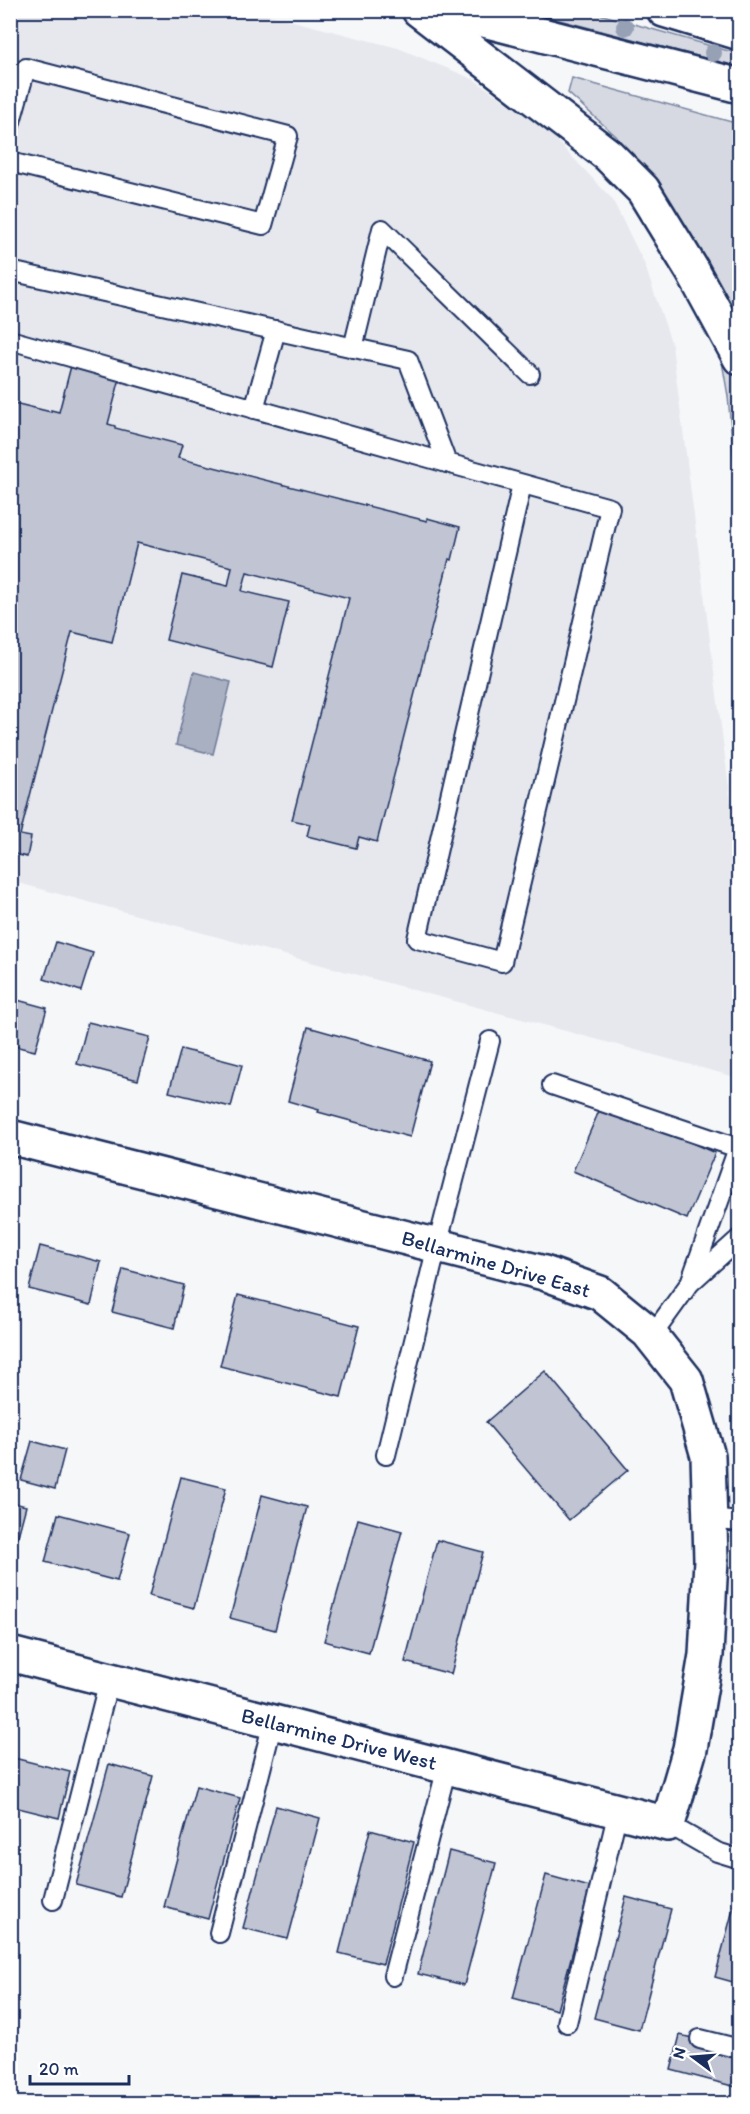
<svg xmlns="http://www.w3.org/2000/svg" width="750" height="2114" viewBox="0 0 750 2114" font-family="Itim,sans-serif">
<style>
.built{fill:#e6e8ee}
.green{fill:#d6d9e2;stroke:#7884a0;stroke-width:1.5}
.water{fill:#a9b0c1;stroke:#707c99;stroke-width:1.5}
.building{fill:#c0c4d3;stroke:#1b2f5e;stroke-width:1.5}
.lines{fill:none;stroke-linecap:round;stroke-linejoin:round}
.service-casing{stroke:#1b2f5e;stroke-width:22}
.minor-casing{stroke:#1b2f5e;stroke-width:38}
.secondary-casing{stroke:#1b2f5e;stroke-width:38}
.motorway-casing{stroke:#1b2f5e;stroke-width:38}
.service{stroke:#fff;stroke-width:18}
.minor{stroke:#fff;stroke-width:33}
.secondary{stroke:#fff;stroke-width:33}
.motorway{stroke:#fff;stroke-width:33}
.tree{fill:#97a1b6}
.labels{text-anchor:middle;stroke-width:5;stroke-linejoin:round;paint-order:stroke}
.street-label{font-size:21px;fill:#1b2f5e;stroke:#fff}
</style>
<rect width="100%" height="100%" fill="#f6f7f9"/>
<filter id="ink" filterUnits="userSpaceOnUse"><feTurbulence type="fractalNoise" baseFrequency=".0167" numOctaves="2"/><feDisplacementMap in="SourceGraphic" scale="12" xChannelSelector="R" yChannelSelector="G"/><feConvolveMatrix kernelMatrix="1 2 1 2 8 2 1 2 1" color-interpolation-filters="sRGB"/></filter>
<g filter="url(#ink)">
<polygon class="built" points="10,11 254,11 398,48 473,79 546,129 612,199 644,263 672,345 734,827 739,841 739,1078 11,881"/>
<g class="green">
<polygon points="525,11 589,11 739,54 739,67"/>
<polygon points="572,78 739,124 739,516 728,396 716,327 649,179 616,136 568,93"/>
</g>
<polygon class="water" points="194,672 231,682 213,754 176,745"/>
<g class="building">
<polygon points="71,366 120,378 108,424 115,426 115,428 182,445 178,458 427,521 427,518 460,527 452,560 449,559 377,842 359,837 356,848 307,836 310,824 292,820 349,598 247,572 242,591 289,602 273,667 166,640 182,575 228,586 232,567 137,543 112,642 72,632 20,835 31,837 27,857 10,853 10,402 51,412 51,410 59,412"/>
<polygon points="56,942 93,953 81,991 44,979"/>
<polygon points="10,998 47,1008 35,1051 10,1045"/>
<polygon points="88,1022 150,1037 138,1080 77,1064"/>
<polygon points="308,1027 430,1061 410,1137 318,1112 319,1110 288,1101"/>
<polygon points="181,1049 242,1065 231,1107 169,1092"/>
<polygon points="602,1104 715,1153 687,1219 573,1171"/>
<polygon points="40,1246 101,1262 91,1305 29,1289"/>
<polygon points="123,1269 184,1285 174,1328 112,1312"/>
<polygon points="238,1295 359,1326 341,1397 220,1366"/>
<polygon points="545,1371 628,1470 569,1520 486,1422"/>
<polygon points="32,1441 65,1450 55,1489 21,1480"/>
<polygon points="181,1477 226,1488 194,1608 149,1596"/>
<polygon points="262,1495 307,1507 275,1630 230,1618"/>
<polygon points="10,1502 26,1506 14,1551 10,1550"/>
<polygon points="58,1514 130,1533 117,1581 45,1562"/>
<polygon points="358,1519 402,1531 369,1653 324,1641"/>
<polygon points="437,1540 483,1552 451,1674 405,1662"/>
<polygon points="10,1757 70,1772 59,1818 10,1806"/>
<polygon points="109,1764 153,1776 121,1897 76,1885"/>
<polygon points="196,1786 240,1798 208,1919 164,1907"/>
<polygon points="276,1806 320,1818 288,1939 243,1928"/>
<polygon points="370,1830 414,1842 383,1964 339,1953"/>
<polygon points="449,1851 496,1863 464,1985 418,1974"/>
<polygon points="546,1875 590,1887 557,2010 513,1998"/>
<polygon points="626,1897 671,1909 639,2030 594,2018"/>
<polygon points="736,1898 740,1898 740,1984 715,1977"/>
<polygon points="680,2035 740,2050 740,2088 671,2070"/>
</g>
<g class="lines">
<g class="service-casing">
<g id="service">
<polyline points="10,125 26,68 288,136 263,225 10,162"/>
<polyline points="10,271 408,360 447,463 610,508 502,962 417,939 522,484"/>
<polyline points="10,340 447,463"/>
<polyline points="353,348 382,229 530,374"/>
<polyline points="254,409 276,330"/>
<polyline points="552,1085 738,1148 690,1283"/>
<polyline points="651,1337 690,1283 740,1238"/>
<polyline points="386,1455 437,1246 490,1041"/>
<polyline points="709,1519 740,1522"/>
<polyline points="668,1824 717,1852 740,1859"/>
<polyline points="53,1900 109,1680"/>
<polyline points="219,1933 273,1722"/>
<polyline points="393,1976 447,1767"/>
<polyline points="567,2023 618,1811"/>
<polyline points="700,2039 740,2049"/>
</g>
</g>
<g class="minor-casing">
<polyline id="minor" points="10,1137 544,1273 600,1293 648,1332 686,1380 708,1456 711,1560 706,1655 690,1749 668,1824 10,1654"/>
</g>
<g class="secondary-casing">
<g id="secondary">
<polyline points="445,10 740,86"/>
<polyline points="664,10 740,33"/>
</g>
</g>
<g class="motorway-casing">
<g id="motorway">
<polyline points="419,10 608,155 643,190 692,270 740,358"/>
<polyline points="707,23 740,13"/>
</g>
</g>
<use href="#service" class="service"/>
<use href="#minor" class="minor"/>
<use href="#secondary" class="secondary"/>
<use href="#motorway" class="motorway"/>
</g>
<g class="tree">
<circle cx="625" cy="27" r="9"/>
<circle cx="713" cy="53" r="9"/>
</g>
</g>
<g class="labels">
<g class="street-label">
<text transform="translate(496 1264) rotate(16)" y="7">Bellarmine Drive East</text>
<text transform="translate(339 1739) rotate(14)" y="7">Bellarmine Drive West</text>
</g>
</g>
<rect width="750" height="2114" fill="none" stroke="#fff" stroke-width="36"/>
<rect x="18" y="18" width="714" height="2078" fill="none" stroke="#1b2f5e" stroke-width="2" filter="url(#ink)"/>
<g transform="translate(693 2057) rotate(286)" stroke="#ffffff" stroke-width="4.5" paint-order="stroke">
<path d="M0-4.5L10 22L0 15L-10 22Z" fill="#1b2f5e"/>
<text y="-9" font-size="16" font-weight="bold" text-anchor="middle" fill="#1b2f5e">N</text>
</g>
<path d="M30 2075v9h99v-9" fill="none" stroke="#1b2f5e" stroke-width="3"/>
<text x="39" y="2075" font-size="18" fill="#1b2f5e" stroke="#ffffff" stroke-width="4.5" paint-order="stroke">20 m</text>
</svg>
